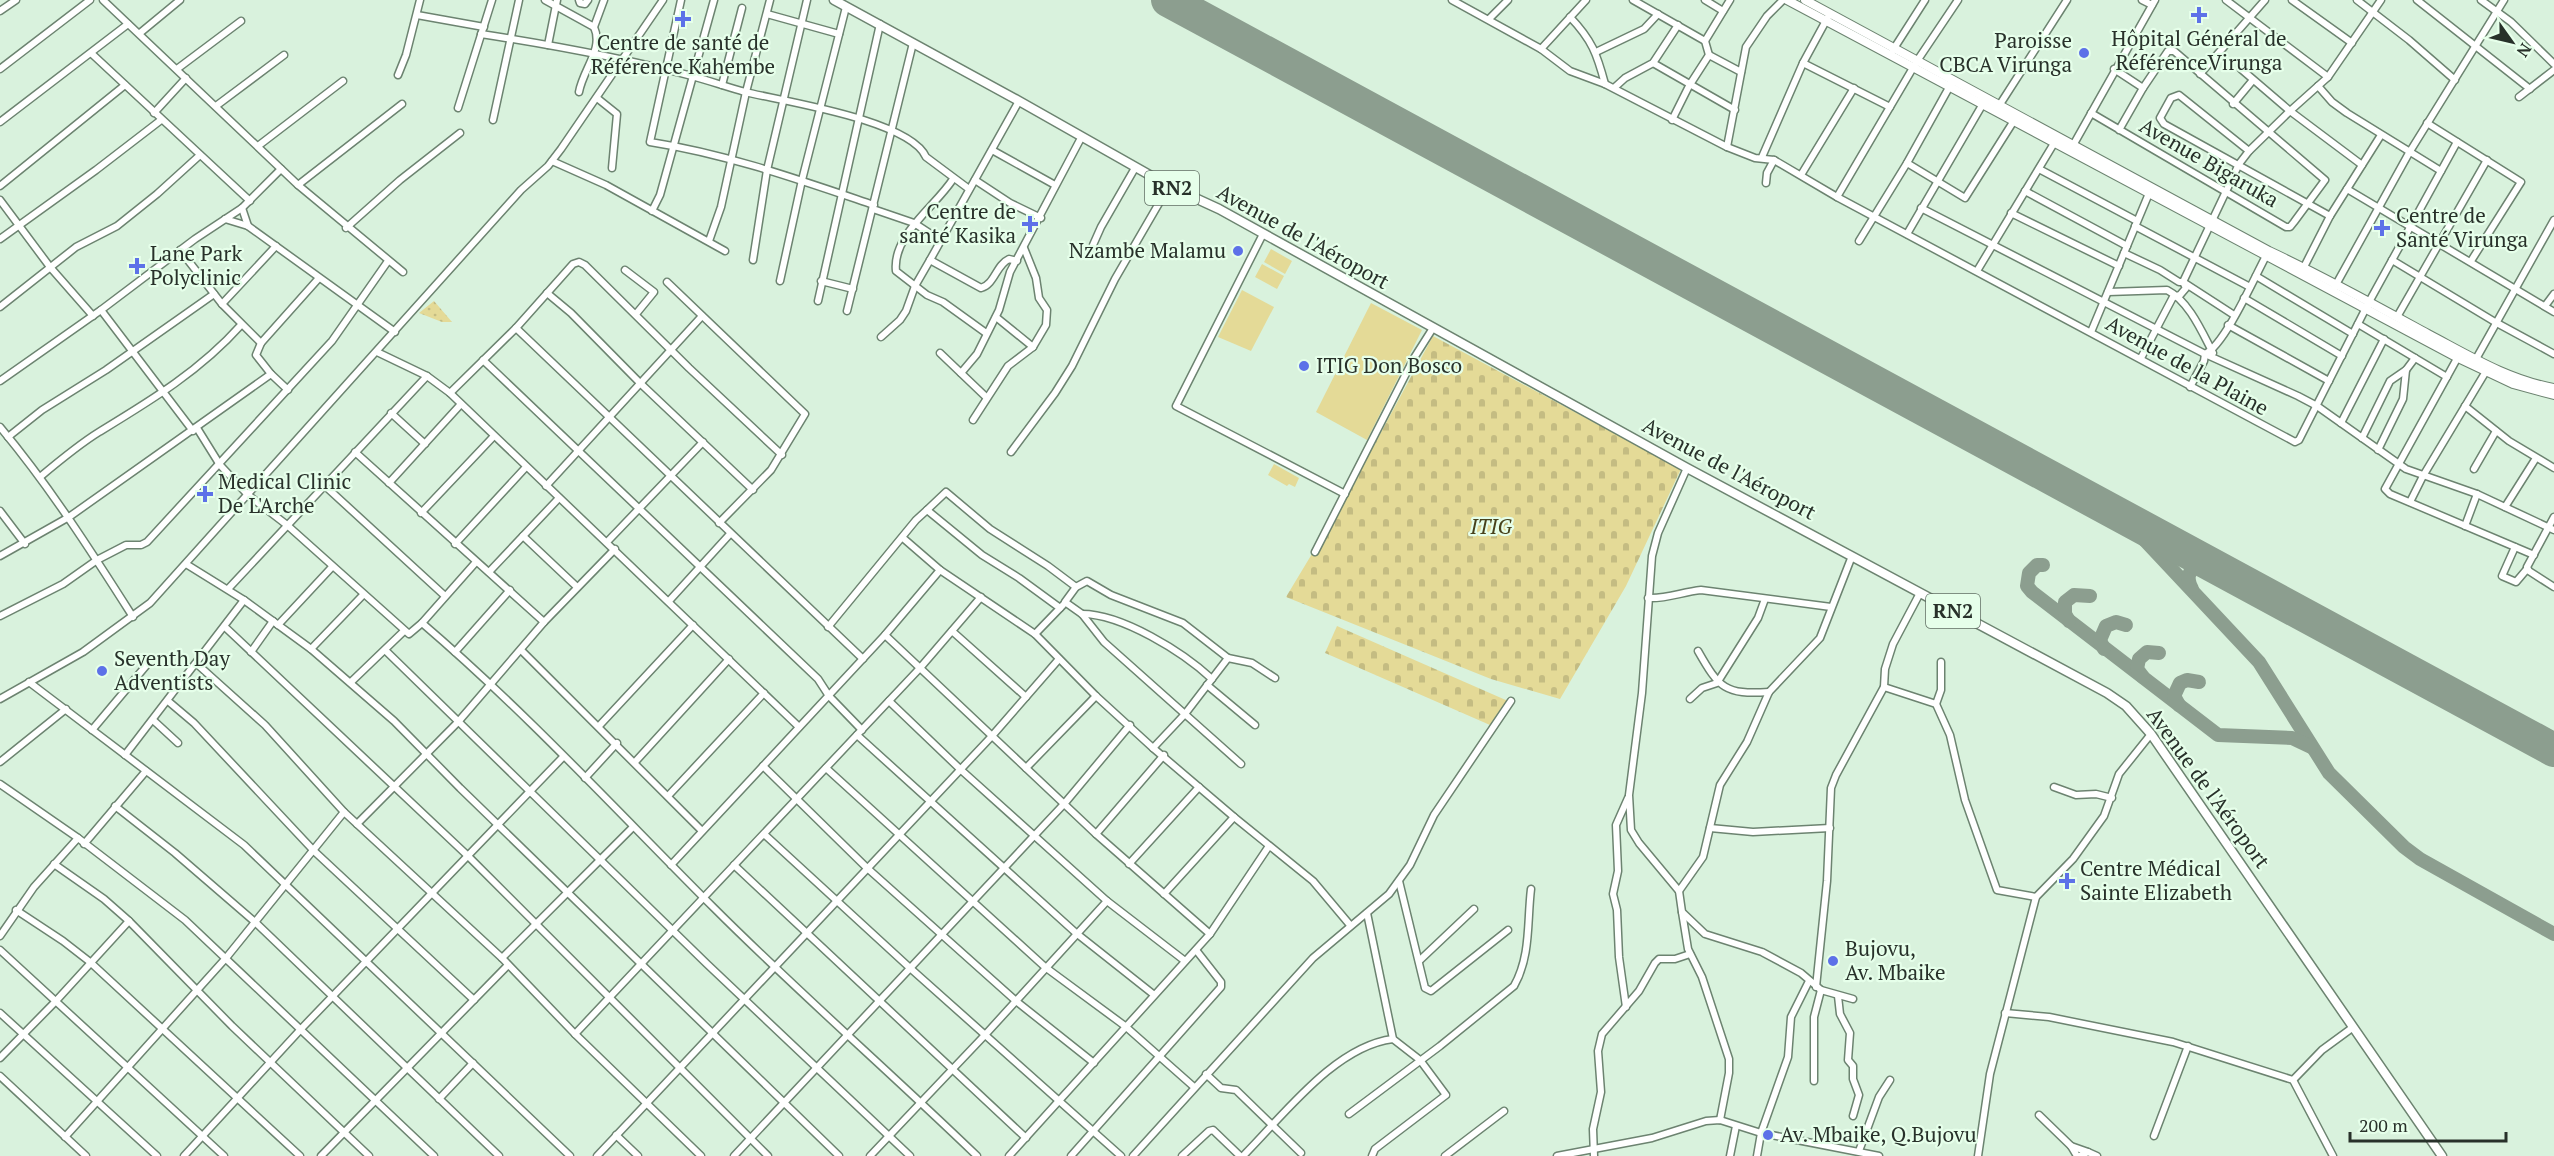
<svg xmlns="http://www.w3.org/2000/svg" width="2554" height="1156" viewBox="0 0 2554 1156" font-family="'PT Serif',serif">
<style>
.grass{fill:url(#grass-dots)}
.cemetery{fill:url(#cemetery-stones)}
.garden{fill:#e4da97}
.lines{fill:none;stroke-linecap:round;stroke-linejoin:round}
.taxiway{stroke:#8c9e8f;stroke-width:14}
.runway{stroke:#8c9e8f;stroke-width:34}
.minor-casing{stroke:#6c8370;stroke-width:9}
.major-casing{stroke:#6c8370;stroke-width:10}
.highway-casing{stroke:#6c8370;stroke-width:11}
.minor{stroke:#fff;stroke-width:6}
.major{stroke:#fff;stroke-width:8}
.highway{stroke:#fff;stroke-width:8}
.poi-dot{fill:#5d71e8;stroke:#e6ffea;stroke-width:2}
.labels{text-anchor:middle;stroke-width:4.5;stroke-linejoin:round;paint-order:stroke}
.shield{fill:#e6ffea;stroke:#616f64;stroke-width:1.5}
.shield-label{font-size:20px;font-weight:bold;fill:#28312a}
.poi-label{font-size:21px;fill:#28312a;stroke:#e6ffea;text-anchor:start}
.street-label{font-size:21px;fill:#28312a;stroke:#e6ffea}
.park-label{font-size:21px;font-style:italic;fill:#48421b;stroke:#e6ffea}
</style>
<defs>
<pattern id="grass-dots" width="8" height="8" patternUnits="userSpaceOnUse" patternTransform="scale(1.5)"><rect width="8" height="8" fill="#e4da97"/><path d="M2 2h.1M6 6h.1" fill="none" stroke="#c4bc82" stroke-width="1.8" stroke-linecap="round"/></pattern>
<pattern id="cemetery-stones" width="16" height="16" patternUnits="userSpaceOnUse" patternTransform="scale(1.5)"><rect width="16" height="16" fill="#e4da97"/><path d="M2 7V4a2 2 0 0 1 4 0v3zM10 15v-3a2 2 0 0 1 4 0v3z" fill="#c4bc82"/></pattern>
</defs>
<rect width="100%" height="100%" fill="#d9f2dd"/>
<polygon class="grass" points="434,301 452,322 442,322 419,313"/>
<g class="cemetery">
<polygon points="1433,336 1681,469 1626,586 1560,699 1491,679 1286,597 1345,499"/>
<polygon points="1337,626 1508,701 1490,725 1325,653"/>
</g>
<g class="garden">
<polygon points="1271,249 1292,261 1285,274 1264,262"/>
<polygon points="1262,264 1284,276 1277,289 1255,277"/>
<polygon points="1242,290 1274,307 1251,351 1218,337"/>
<polygon points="1371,303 1422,330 1367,440 1316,412"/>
<polygon points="1274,464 1299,478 1295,487 1289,484 1287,486 1268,475"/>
</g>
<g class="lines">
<g class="taxiway">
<polyline points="2123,517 2259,662 2329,773 2404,847 2420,859 2554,934"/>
<polyline points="2043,565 2037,565 2029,573 2027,586 2032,592 2218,735 2292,738 2311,747"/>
<path d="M2192,589c-9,-16 2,-26 18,-25"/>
<polyline points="2069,621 2065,614 2065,602 2074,595 2090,596"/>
<polyline points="2104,649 2100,640 2106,626 2116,622 2126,625"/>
<polyline points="2143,677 2137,669 2139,659 2147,652 2159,653"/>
<polyline points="2179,705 2174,696 2180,683 2187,680 2199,682"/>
</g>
<polyline class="runway" points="1168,0 2554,750"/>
<g class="minor-casing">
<g id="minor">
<polyline points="103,0 298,185 403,272"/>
<polyline points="545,0 594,27"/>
<polyline points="579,0 580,3 585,4 588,0"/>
<path d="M681,0l-31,142c77,12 150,38 224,63"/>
<polyline points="1452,0 1541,49 1570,71 1605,84 1727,147 1755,158 1774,160 1837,197 2295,442 2299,440 2369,302 2457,142"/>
<polyline points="1633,0 1705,41 1709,55 1689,86 1672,120"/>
<polyline points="1705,0 1723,11"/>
<polyline points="2142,0 2152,5"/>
<polyline points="2226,0 2328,77"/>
<polyline points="2292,0 2352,43"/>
<polyline points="2357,0 2409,40 2455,80"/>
<polyline points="2417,0 2530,89"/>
<polyline points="2481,0 2511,22 2554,64"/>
<polyline points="0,11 16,0"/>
<polyline points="767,14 839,34"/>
<polyline points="417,15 484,27"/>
<path d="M1570,17c22,23 27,37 35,67"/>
<polyline points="1489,19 1508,0"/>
<polyline points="140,33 180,0"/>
<path d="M481,34c71,11 142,24 211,42 18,5 35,11 53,16 37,9 165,28 181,65l43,32"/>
<polyline points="1705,41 1730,0"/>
<polyline points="548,45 557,0"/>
<polyline points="1541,49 1586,0"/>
<polyline points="1893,50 1925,0"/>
<polyline points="1596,52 1644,29 1658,14"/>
<polyline points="91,53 250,201"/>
<polyline points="1709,55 1741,72"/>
<polyline points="1653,63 1735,110"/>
<polyline points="1803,63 1890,107"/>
<polyline points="0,69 90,0"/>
<polyline points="177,69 241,21"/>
<polyline points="2114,69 2143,88"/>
<polyline points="2241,69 2290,111 2362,165"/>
<polyline points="2200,74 2265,0"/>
<polyline points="398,75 406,55 420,0"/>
<polyline points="722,85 742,8"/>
<polyline points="2318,86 2332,102 2347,113 2441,171"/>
<polyline points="1614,88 1625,78 1653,63 1678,25"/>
<path d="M579,92c4,-23 25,-43 15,-65l10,-27"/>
<polyline points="2519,97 2554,70"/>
<polyline points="597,98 617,114 612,168"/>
<polyline points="2233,104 2253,80"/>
<polyline points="216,106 284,55"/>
<polyline points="458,108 492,0"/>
<polyline points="1997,109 2067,0"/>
<polyline points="154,113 186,78"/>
<polyline points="2091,113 2286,227 2290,227 2294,222 2325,180 2174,51 2168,51 2143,88 2119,130"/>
<polyline points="493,120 519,0"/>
<polyline points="0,122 128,24"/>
<polyline points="2427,123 2521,182 2471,261"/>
<polyline points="258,146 343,81"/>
<polyline points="1727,147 1746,47 1767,16 1783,0"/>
<polyline points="2071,149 2155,0"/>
<polyline points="992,150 1055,185"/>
<polyline points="2249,151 2179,95 2171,98 2160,118 2164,124 2330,216"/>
<polyline points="1762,157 1803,63 1828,17"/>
<polyline points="552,161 606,185 725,251"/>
<polyline points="1907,163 1965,198 2015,119"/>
<polyline points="2039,169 2137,221"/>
<polyline points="1801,175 1854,88"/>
<path d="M953,179c-17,27 -61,56 -57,92l31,24 16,7 43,31"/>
<polyline points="975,180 1010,203 1041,218"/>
<polyline points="1766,183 1767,173 1774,160"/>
<polyline points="298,185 402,104"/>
<polyline points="0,186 125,85"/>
<polyline points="2347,189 2554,312"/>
<polyline points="2025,191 2127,246"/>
<polyline points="1837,197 1917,61 1958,0"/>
<polyline points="0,200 50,267 93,316"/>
<polyline points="242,208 248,226"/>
<polyline points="1921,208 2205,354 2298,396 2317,406 2406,469 2477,494 2554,530"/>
<polyline points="873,209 914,223 940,240"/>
<polyline points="652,211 660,195 714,0"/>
<polyline points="2011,213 2119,266"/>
<polyline points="225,219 248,226 395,332"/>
<polyline points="2135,226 2250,287"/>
<polyline points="346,228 400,180 460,133"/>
<polyline points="1263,234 1176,406 1345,494"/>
<polyline points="1907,234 1984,102"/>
<polyline points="0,239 96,170 161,120"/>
<polyline points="709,241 721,207 746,92 770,0"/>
<polyline points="1859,241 1907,163 1951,84"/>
<polyline points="1093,245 1101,227 1135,168"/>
<polyline points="180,250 222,304 261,343 319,278"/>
<polyline points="2124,253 2160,270 2179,282 2183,282 2234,315"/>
<polyline points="753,260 767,170 807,0"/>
<polyline points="2392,260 2495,322 2554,354"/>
<path d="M1017,261l-8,-2c-13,6 -14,25 -28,29l-51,-28 89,-159"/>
<polyline points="2304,267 2330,216 2381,135"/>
<polyline points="625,270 654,292 636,314"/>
<polyline points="1977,271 2056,140"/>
<polyline points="2256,276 2353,334"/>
<polyline points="780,281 802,180 846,7"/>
<polyline points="821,281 853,289"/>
<polyline points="667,282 805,414 771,470 719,523"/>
<polyline points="2333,290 2409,153 2504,0"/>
<path d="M2108,292l59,-2c22,11 35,42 46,63"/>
<polyline points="547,293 571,313 640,383 753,490"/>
<polyline points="2244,298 2342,356"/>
<polyline points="818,301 880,24"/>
<polyline points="222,304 276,246"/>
<polyline points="2545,306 2554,294"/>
<polyline points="0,307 76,247 117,226 157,194 200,155"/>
<polyline points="101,310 193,431"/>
<polyline points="847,311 913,43"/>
<polyline points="996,317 1033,347"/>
<polyline points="2397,317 2487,160"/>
<polyline points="2358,324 2447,377"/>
<polyline points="2228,325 2329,381"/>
<polyline points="516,328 863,659"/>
<polyline points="2091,332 2150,191"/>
<polyline points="881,337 900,320 906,311 915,286 930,260"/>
<polyline points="261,343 256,355 271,374"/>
<polyline points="377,352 427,376 450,393 799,727"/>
<polyline points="940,353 986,397"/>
<polyline points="2459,355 2385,489 2390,494 2534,555"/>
<polyline points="2141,358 2173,297 2180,295 2186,288 2183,282 2239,164 2249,151 2290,111 2328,77 2381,0"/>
<polyline points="2476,359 2554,220"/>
<polyline points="483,360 818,679 829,696 862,730"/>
<polyline points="961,373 977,354 999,310 1010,272 1081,138"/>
<polyline points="0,381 101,310 195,239 242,208 281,169"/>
<path d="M2190,387l14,-26 1,-7c20,-9 50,-78 62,-100"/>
<polyline points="450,393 516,328 573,264 579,262 585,265 689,368 782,455"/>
<polyline points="2465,406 2509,441 2554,468"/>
<polyline points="391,413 425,444"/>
<polyline points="973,420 1008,366 1033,347 1046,325 1047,310 1039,298 1036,278 1024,248"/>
<polyline points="2341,423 2384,339"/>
<path d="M0,427c50,60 91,124 133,190"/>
<polyline points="197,428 220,465 248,495 287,525 409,634 422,623 476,562"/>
<polyline points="8,437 42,410 106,370 214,294"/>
<polyline points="2362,438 2390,381 2406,370 2415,358"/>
<polyline points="2378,450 2403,399 2406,370"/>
<polyline points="355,452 544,622"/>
<polyline points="1011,452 1055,393 1072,366 1115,279 1169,186"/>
<polyline points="1687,468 1658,533 1652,556 1642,693 1629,795 1631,830 1639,843 1679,891 1682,912 1705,934 1762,952 1801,973 1821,990 1853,999"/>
<polyline points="2474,469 2496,431"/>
<path d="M40,477c19,-16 38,-32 59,-45 51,-31 101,-61 142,-107"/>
<polyline points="389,483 461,404"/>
<polyline points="324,485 445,596"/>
<polyline points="546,486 702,316"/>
<polyline points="2410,502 2423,476 2488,368"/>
<polyline points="2505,507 2536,458"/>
<polyline points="927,510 946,492 990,529 1048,566 1076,587"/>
<polyline points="0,511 25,544"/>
<polyline points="421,513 494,436"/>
<polyline points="2554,517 2527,567 2529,571 2554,587"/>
<polyline points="2465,526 2477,494"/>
<polyline points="523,536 577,587"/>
<polyline points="903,538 940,570 1035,634 1096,696 1153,748 1234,817 1313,881 1350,925"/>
<polyline points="607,542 703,442"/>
<polyline points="455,544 526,467"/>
<polyline points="2515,547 2502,576 2516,582 2527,569"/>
<polyline points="1315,552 1414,358 1433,328"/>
<polyline points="0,556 69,517 271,374 288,390"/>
<polyline points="186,564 244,600 311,649 394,721 460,788 839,1156"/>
<polyline points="489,572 559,498"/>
<polyline points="228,589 427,376"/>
<path d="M1648,598c19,1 34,-6 53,-8l130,17"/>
<polyline points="669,601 730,534"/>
<path d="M1082,614c40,0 101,38 130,65"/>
<polyline points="0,616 63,584 97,560 126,545 141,545 147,542 332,341 388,261"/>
<path d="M422,623c103,88 196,189 292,285 85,85 176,164 263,248"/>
<polyline points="278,625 332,567"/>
<polyline points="225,627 468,856 768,1156"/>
<polyline points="828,627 916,520 927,510 982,555 1019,578 1060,608"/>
<polyline points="952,631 1026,697"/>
<polyline points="1035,634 1063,605"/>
<polyline points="885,635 1096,834 1210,934"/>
<polyline points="311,649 363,595"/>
<polyline points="385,650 707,964 910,1156"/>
<polyline points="521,650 702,831"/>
<path d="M1698,651c21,37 27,44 71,41"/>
<polyline points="251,652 273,621"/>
<polyline points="455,652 510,590"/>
<polyline points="1228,658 1183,623 1111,595 1087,581 1076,587 1065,602 1082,614 1104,642 1241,764"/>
<polyline points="197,664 265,725 344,812 502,958 575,1034 701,1156"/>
<polyline points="29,682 244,845 570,1156"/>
<polyline points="351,682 404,631"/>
<polyline points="1207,685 1255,725"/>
<polyline points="1884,687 1936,704 1950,735 1965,800 1997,890 2036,897"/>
<polyline points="0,699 83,652 150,603 521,190 548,166 561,149 663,0"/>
<polyline points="1690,699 1702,688 1717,683 1758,618 1765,599"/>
<polyline points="168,701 194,723 314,851 474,1000"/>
<polyline points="889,701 960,769 1107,901 1185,961"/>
<polyline points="1936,704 1941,690 1941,662"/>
<polyline points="153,720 178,743"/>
<polyline points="599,726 693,625"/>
<polyline points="92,730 150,661"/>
<polyline points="857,735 1076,933 1153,994"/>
<polyline points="1153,748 1185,714 1228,658 1252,663 1275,678"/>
<polyline points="125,755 244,600"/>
<polyline points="0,762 66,709"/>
<polyline points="635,762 729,659"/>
<polyline points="763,766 866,867 1016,1001 1094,1063"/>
<polyline points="826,768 1045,967 1125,1026 1194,1087"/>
<polyline points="1026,768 1096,696"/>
<polyline points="585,778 617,743"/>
<polyline points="0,784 78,838 185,920 434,1156"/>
<polyline points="2054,787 2076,795 2096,794 2112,798"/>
<polyline points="668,796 764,693"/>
<polyline points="115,806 175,853 255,922 499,1156"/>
<polyline points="357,824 458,722 544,622 615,549"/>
<polyline points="1710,828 1753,832 1830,828"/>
<polyline points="764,834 910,968 1121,1156"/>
<polyline points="1096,834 1164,755"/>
<polyline points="84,844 146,771"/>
<polyline points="54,864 104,899 129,921 232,1026 369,1156"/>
<polyline points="1129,864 1199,787"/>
<polyline points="671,865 885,635 940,570"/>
<polyline points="734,865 1026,1138"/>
<polyline points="1399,881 1425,988 1431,991 1508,930"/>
<polyline points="1679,891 1703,857 1720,785 1747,742 1769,692 1820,638 1852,556"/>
<polyline points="1164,894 1234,817"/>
<polyline points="16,910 63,941 90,962 300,1156"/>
<polyline points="1682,912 1688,949 1702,977 1729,1059 1729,1073 1720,1120"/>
<polyline points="1367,913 1393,1039 1420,1060 1446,1095 1375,1149 1372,1156"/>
<polyline points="0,936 34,887 78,838"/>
<polyline points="0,950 224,1156"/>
<polyline points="502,958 633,827"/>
<polyline points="1419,961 1474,909"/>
<polyline points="1816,987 1827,881 1831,788 1836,775 1884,687 1885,669 1893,644 1920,593"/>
<polyline points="1838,996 1840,1014 1850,1033 1848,1060 1853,1066 1853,1079 1859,1095 1853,1116"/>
<polyline points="1626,1007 1619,957 1617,910 1613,894 1618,871 1616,825 1628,798"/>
<polyline points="0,1013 157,1156"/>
<polyline points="2005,1013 2049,1017 2173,1042 2293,1080 2333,1156"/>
<polyline points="575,1034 920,668 981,597"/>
<polyline points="0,1058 55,1002 129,921"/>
<polyline points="1206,1074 1221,1088 1236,1090 1301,1153"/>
<polyline points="0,1076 86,1156"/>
<polyline points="2293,1080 2322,1050 2352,1028"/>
<polyline points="1814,1081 1814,1017 1821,990"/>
<polyline points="439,1099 473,1063"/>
<path d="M1349,1114l91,-68 74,-60c17,-30 13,-64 17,-97"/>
<polyline points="2039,1115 2071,1146"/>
<polyline points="616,1135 638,1156"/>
<polyline points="2154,1136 2188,1046"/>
<polyline points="65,1137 226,958 344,812"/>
<polyline points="1859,1151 1879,1097 1890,1080"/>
<polyline points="2088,1152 2097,1156"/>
<polyline points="184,1156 301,1029 563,757"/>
<polyline points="321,1156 508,965"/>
<polyline points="597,1156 992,736 1059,659"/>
<polyline points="734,1156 1064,804 1130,725"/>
<polyline points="870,1156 985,1035 1107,901"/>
<polyline points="1009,1156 1210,934 1269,846"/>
<polyline points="1071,1156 1221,987 1221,982 1196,950"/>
<polyline points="1133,1156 1313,958 1389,894 1410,865 1434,815 1511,701"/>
<polyline points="1182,1156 1209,1131 1213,1130 1240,1156"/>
<path d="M1243,1156c41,-41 92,-110 150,-117"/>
<polyline points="1445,1156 1504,1111"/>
<polyline points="1557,1156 1652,1138 1706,1121 1720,1120 1761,1133 1879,1156"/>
<polyline points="1594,1156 1593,1129 1601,1092 1598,1051 1602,1034 1639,991 1655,963 1659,959 1675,959 1690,954"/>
<polyline points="1730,1156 1736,1126"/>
<polyline points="1757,1156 1761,1133 1788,1057 1791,1017 1809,981"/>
<polyline points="1978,1156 1990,1074 2036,897 2073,859 2104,816 2119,774 2151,734"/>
<polyline points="2077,1156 2071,1146 2088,1152 2080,1156"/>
</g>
</g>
<g class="major-casing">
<g id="major">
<polyline points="1787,0 2458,358 2513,384 2554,395"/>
<path d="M1805,0l464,251c54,25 106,54 159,83 40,21 80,46 126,54"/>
</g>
</g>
<g class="highway-casing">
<polyline id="highway" points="834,0 1019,101 1169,186 1219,209 1687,468 2107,693 2126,706 2151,734 2442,1156"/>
</g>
<use href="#minor" class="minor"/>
<use href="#major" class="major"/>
<use href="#highway" class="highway"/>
</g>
<g class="poi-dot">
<path d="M2196 6h6v6h6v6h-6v6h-6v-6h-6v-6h6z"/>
<path d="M680 10h6v6h6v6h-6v6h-6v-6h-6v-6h6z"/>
<circle cx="2084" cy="53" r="6"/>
<path d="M1027 215h6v6h6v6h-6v6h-6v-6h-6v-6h6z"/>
<path d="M2379 219h6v6h6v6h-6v6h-6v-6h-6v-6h6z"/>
<circle cx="1238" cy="251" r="6"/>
<path d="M134 257h6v6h6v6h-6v6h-6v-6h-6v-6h6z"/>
<circle cx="1304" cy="366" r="6"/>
<path d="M202 485h6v6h6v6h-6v6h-6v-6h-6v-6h6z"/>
<circle cx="102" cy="671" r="6"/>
<path d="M2064 872h6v6h6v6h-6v6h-6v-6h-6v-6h6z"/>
<circle cx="1833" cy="961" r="6"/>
<circle cx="1768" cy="1135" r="6"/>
</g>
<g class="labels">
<g class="shield">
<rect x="1145" y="171" width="54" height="34" rx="4.5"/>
<rect x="1926" y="594" width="54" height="34" rx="4.5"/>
</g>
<g class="shield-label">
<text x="1172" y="195">RN2</text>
<text x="1953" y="618">RN2</text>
</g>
<g class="poi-label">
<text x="2199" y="46" text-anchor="middle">Hôpital Général de<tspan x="2199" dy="24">RéférenceVirunga</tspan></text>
<text x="2072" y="48" text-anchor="end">Paroisse<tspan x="2072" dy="24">CBCA Virunga</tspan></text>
<text x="683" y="50" text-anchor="middle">Centre de santé de<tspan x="683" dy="24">Référence Kahembe</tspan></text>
<text x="1016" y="219" text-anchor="end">Centre de<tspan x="1016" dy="24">santé Kasika</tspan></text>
<text x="2396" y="223">Centre de<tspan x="2396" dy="24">Santé Virunga</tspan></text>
<text x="1226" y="258" text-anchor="end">Nzambe Malamu</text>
<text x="150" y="261">Lane Park<tspan x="150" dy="24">Polyclinic</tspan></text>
<text x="1316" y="373">ITIG Don Bosco</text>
<text x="218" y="489">Medical Clinic<tspan x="218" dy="24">De L'Arche</tspan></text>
<text x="114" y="666">Seventh Day<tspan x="114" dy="24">Adventists</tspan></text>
<text x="2080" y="876">Centre Médical<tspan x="2080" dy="24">Sainte Elizabeth</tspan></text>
<text x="1845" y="956">Bujovu,<tspan x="1845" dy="24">Av. Mbaike</tspan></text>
<text x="1780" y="1142">Av. Mbaike, Q.Bujovu</text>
</g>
<g class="street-label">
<text transform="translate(2209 163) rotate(30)" y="7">Avenue Bigaruka</text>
<text transform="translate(1303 237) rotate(29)" y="7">Avenue de l'Aéroport</text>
<text transform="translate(2187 366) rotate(29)" y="7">Avenue de la Plaine</text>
<text transform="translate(1729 469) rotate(28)" y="7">Avenue de l'Aéroport</text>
<text transform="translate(2208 788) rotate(54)" y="7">Avenue de l'Aéroport</text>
</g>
<g class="park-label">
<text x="1491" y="534">ITIG</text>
</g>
</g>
<g transform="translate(2512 42) rotate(124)" stroke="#e6ffea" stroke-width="4.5" paint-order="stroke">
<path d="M0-4.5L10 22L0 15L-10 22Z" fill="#28312a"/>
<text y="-9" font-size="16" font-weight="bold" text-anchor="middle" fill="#28312a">N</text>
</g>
<path d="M2350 1132v9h156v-9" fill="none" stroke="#28312a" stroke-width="3"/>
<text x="2359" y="1132" font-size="18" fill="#28312a" stroke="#e6ffea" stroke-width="4.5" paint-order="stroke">200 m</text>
</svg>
